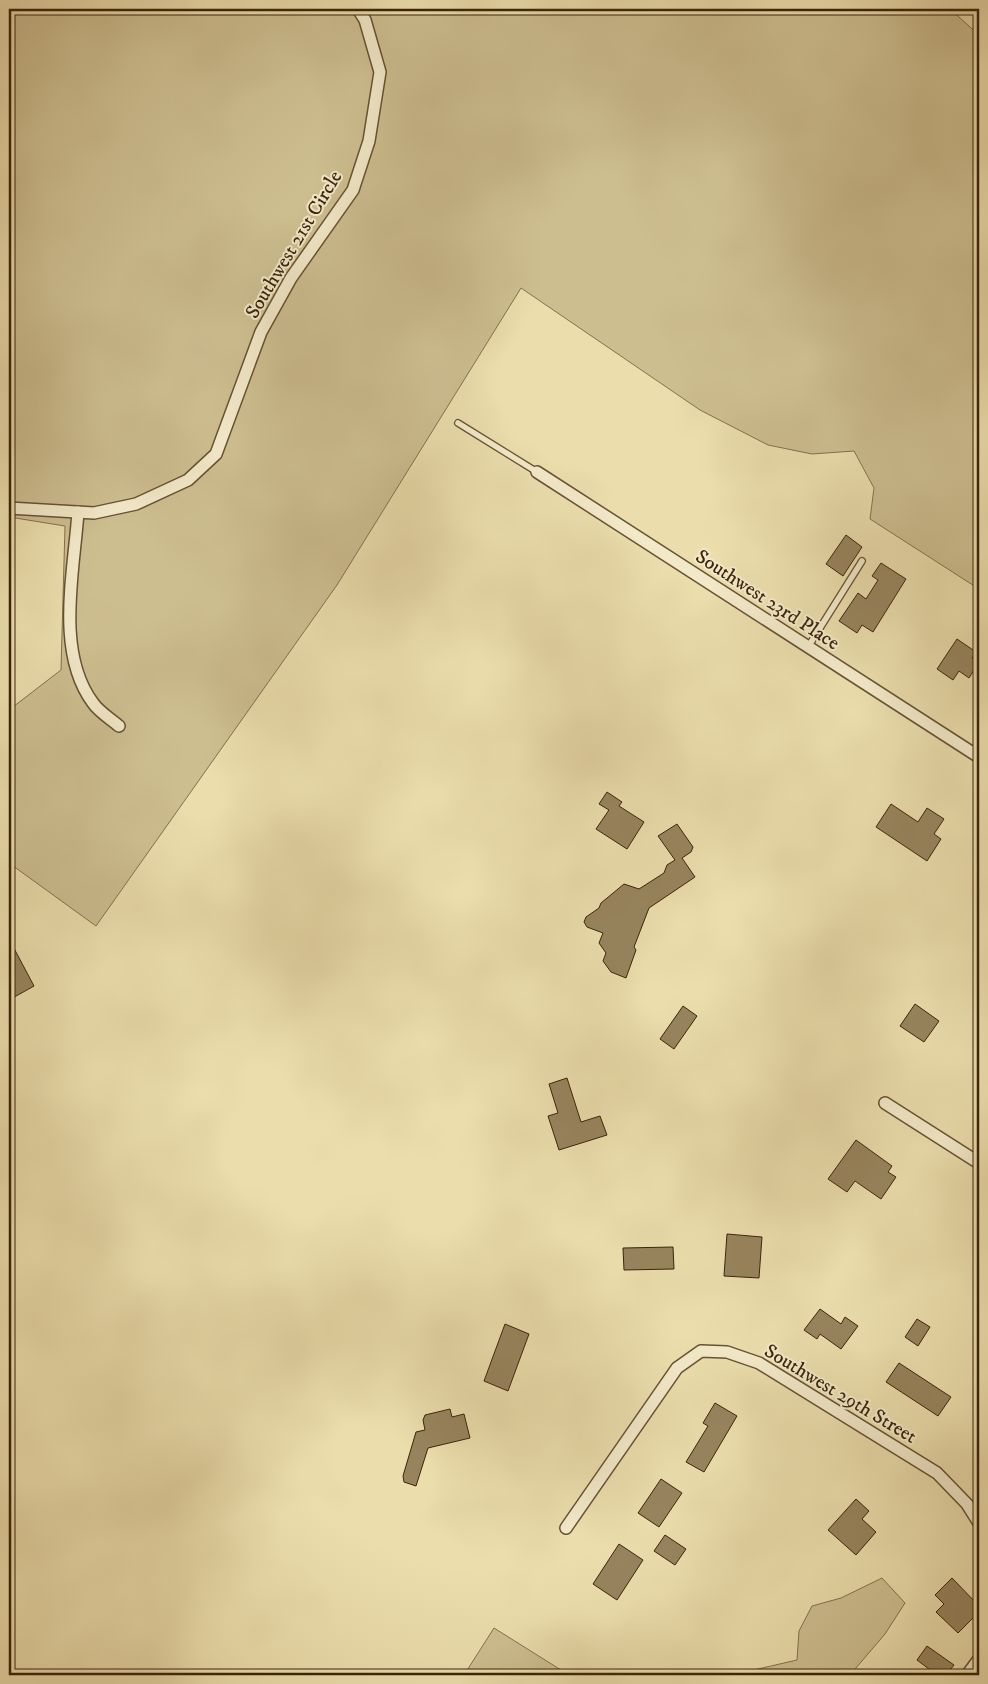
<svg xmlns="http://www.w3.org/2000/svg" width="988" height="1684" viewBox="0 0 988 1684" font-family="'IM FELL DW Pica',serif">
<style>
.green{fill:#cdbe90;stroke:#84714d}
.building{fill:#97845e;stroke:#3b240a}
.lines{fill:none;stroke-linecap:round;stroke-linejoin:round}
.service-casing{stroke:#675232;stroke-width:8}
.minor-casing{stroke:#675232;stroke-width:14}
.service{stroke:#f2e9c9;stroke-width:5.5}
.minor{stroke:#f2e9c9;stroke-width:11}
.labels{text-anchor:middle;stroke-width:4;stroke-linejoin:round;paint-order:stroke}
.street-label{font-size:20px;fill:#3b240a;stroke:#f2e9c9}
</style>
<rect width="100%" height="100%" fill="#ebddac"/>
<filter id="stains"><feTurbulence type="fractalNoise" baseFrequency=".004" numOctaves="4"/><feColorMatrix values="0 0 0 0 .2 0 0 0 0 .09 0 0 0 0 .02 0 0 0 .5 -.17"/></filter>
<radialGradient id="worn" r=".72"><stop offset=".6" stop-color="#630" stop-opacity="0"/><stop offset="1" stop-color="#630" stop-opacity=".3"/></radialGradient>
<g class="green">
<polygon points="9,9 950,9 979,35 979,589 870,519 874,488 854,451 812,454 768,445 700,410 521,288 337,585 96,926 9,863 9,710 61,670 65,526 9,517"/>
<polygon points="882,1578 905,1603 885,1634 850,1675 732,1675 797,1660 799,1631 812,1606 841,1598"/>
<polygon points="494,1628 569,1675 464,1675"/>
</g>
<g class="building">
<polygon points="846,535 862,547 843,576 826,564"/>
<polygon points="881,563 906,579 873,632 862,625 857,633 839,621 858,593 866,599 878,580 872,576"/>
<polygon points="957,639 976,652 972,658 979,662 969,678 959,671 953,680 937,669"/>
<polygon points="607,792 622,802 619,806 644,822 627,849 596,829 609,810 599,804"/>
<polygon points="891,804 918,822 927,808 944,819 934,834 941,839 927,861 876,827"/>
<polygon points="677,824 693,847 691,852 682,858 695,877 649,908 634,947 636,950 626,978 611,972 603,961 606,953 599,943 603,933 587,927 584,922 586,917 599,908 601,903 624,884 639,889 664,873 667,865 675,860 658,836"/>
<polygon points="9,939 34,986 9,1000"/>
<polygon points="915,1004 939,1021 924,1042 900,1026"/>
<polygon points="683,1006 697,1016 674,1049 660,1039"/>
<polygon points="567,1078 581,1122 600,1116 607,1135 559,1150 548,1116 558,1113 549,1084"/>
<polygon points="856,1140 892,1166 888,1172 896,1177 881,1199 855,1181 847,1192 828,1179"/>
<polygon points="727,1234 762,1237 759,1278 724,1276"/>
<polygon points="673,1247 674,1269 624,1270 623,1248"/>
<polygon points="820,1309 841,1324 845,1317 858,1326 841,1349 820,1334 817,1339 804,1330"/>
<polygon points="917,1319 930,1327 918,1346 905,1337"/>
<polygon points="505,1324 529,1334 508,1391 484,1381"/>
<polygon points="899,1363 951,1397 938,1416 886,1382"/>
<polygon points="715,1403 737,1416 704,1472 686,1462 708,1426 703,1423"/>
<polygon points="450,1409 452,1417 464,1414 470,1438 428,1448 416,1486 404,1482 403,1476 416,1432 425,1430 423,1420 425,1415"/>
<polygon points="661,1479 682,1493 659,1527 638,1513"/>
<polygon points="856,1499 869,1511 862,1519 876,1532 856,1555 828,1530"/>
<polygon points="665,1535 686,1549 675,1565 654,1551"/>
<polygon points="619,1544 643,1560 617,1600 593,1584"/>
<polygon points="952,1578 979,1606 979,1612 958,1633 936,1612 944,1604 935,1595"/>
<polygon points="927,1646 954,1665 946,1675 937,1675 917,1660"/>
</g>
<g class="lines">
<g class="service-casing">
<g id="service">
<polyline points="458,423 537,472"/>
<polyline points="808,647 862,561"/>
</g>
</g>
<g class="minor-casing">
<g id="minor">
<polyline points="537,472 979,757"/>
<polyline points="9,508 94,513 136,504 188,480 216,454 261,332 291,278 353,190 369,141 380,72 365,20 358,9"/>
<path d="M78,512c-4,60 -23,140 15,191 6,9 18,16 26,23"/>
<polyline points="885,1103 979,1163"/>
<polyline points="566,1528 677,1368 701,1351 727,1352 759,1363 937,1473 967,1504 979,1523"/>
<polyline points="967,1675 979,1659"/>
</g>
</g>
<use href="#service" class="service"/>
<use href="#minor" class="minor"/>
</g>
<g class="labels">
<g class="street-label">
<text transform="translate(293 244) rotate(-59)" y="7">Southwest 21st Circle</text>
<text transform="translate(768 599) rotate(33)" y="7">Southwest 23rd Place</text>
<text transform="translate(841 1393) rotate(31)" y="7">Southwest 29th Street</text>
</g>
</g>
<rect width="988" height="1684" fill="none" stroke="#ebddac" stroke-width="30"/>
<rect x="10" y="10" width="968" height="1664" fill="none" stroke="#3b240a" stroke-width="2.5"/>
<rect x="15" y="15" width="958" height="1654" fill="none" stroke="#3b240a"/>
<rect width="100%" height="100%" filter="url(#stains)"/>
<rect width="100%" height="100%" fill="url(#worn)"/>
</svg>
